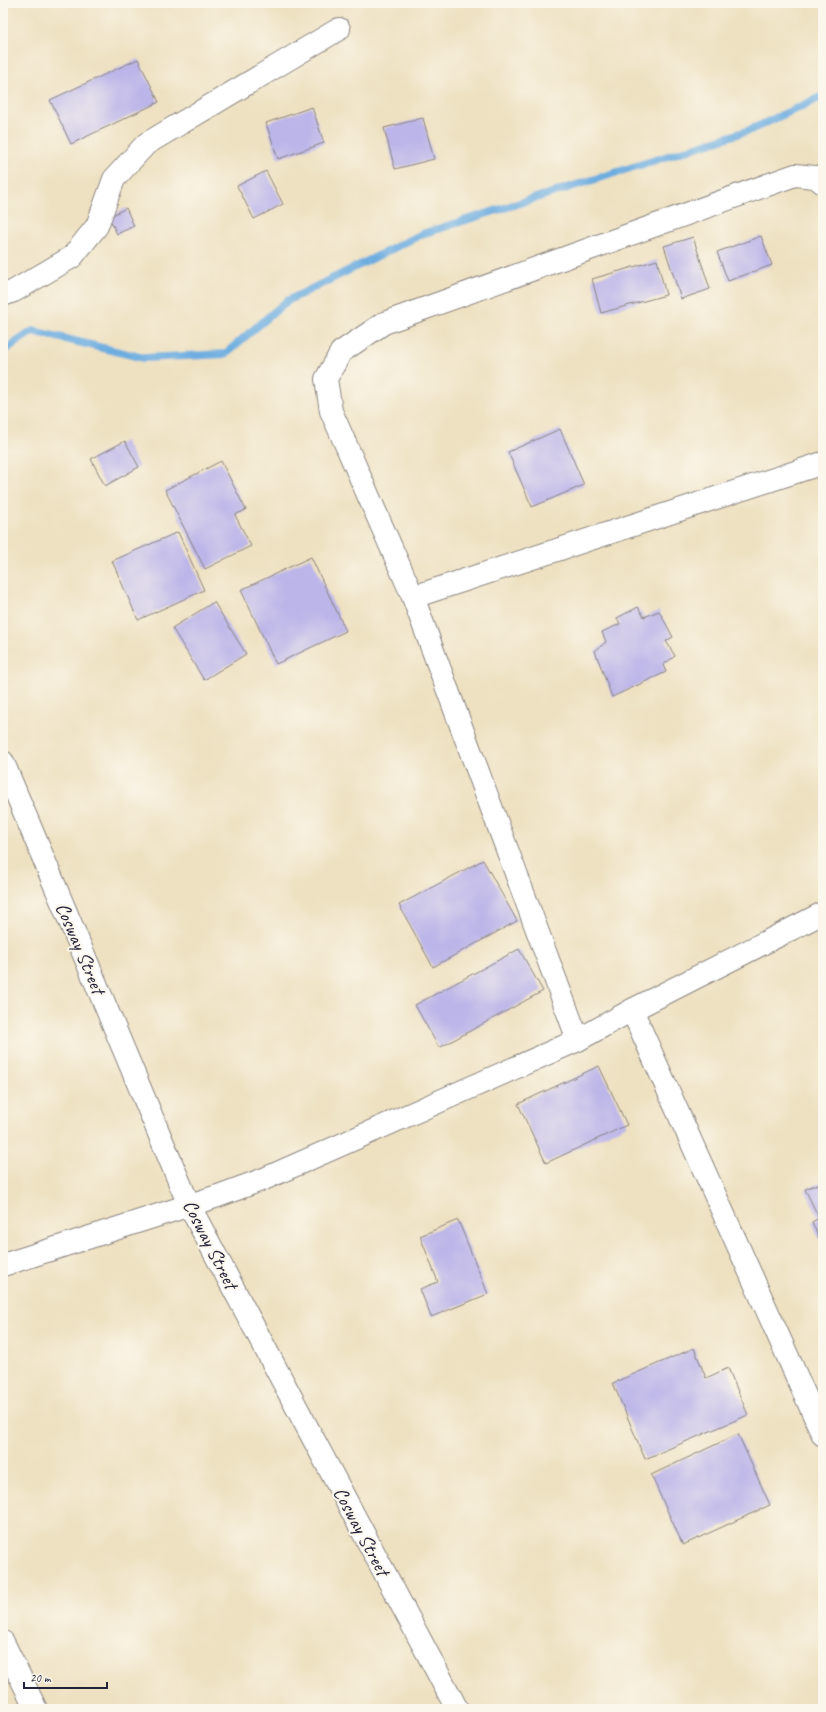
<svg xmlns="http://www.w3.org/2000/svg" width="826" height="1712" viewBox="0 0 826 1712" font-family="Caveat,sans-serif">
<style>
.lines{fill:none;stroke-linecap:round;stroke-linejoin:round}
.stream{stroke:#6dade0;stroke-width:8}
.building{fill:#bcb5e9}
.minor-casing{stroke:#88827e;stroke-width:24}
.minor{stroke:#fff;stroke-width:22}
.labels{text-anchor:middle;stroke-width:4;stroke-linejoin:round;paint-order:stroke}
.street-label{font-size:20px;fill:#22223b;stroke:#fbf7ec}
</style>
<rect width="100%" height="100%" fill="#fbf7ec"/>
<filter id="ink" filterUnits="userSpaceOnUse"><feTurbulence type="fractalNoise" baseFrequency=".025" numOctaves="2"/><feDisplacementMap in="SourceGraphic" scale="8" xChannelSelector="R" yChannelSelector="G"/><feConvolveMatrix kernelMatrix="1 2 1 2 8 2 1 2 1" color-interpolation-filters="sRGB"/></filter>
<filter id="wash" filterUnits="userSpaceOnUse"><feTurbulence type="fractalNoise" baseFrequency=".012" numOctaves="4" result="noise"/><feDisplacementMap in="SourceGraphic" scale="16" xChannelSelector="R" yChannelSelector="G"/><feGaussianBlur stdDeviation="0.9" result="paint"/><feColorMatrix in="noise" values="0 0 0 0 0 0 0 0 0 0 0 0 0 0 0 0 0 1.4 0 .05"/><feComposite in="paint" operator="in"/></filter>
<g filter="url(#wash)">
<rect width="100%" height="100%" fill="#eee1c1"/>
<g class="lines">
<polyline class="stream" points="3,351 33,331 144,358 225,354 287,301 422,234 750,130 823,96"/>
</g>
<g id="blocks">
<g class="building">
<polygon points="138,59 159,102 71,144 50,100"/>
<polygon points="312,107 324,143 278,159 266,123"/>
<polygon points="423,118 434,159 395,169 384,128"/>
<polygon points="266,171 283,204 254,219 237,186"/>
<polygon points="126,208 134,226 117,234 109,217"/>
<polygon points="761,236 772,265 728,281 717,252"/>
<polygon points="693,237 710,289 681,299 664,246"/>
<polygon points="657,260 666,295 601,313 592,279"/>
<polygon points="560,429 584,485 532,507 508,452"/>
<polygon points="125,441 139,467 105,486 91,459"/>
<polygon points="221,461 246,510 235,515 251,546 205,569 165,490"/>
<polygon points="178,532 204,590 138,620 112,561"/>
<polygon points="311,557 346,631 276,664 241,590"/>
<polygon points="214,602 246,654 204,680 172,628"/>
<polygon points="638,607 644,617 659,611 673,637 666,641 675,656 663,665 666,672 612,697 595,651 606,642 602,632 620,624 617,618"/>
<polygon points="483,860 517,921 433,967 399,905"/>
<polygon points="519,949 543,991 439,1048 415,1005"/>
<polygon points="599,1066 627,1125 546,1163 518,1104"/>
<polygon points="823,1182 823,1247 812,1222 819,1218 805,1189"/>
<polygon points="458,1220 488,1294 431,1317 420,1289 438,1282 420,1236"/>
<polygon points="694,1348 706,1378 728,1368 748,1415 645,1459 613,1383"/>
<polygon points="738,1434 770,1505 683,1545 651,1475"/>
</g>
</g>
</g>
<g filter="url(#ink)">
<use href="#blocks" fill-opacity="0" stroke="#88827e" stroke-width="1"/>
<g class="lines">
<g class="minor-casing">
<g id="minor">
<polyline points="3,295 14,291 72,257 97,226 114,179 146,144 339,29"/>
<polyline points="413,597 823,463"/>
<polyline points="3,762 189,1205 457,1709"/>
<polyline points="632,1010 823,1435"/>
<polyline points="578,1040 413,597 331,411 326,379 341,352 384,323 795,175 815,177 823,183"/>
<polyline points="3,1265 218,1196 264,1179 578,1040 632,1010 823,913"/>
<polyline points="3,1642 36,1709"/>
</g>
</g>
<use href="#minor" class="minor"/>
</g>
</g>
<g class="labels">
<g class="street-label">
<text transform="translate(81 948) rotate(67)" y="7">Cosway Street</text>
<text transform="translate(211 1244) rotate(63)" y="7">Cosway Street</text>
<text transform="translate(362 1531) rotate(62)" y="7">Cosway Street</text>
</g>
</g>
<rect width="826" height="1712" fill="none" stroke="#fbf7ec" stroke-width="16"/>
<path d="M24 1682v6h83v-6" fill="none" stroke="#22223b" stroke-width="2"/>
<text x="30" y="1682" font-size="12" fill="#22223b" stroke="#fbf7ec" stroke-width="3" paint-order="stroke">20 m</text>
</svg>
